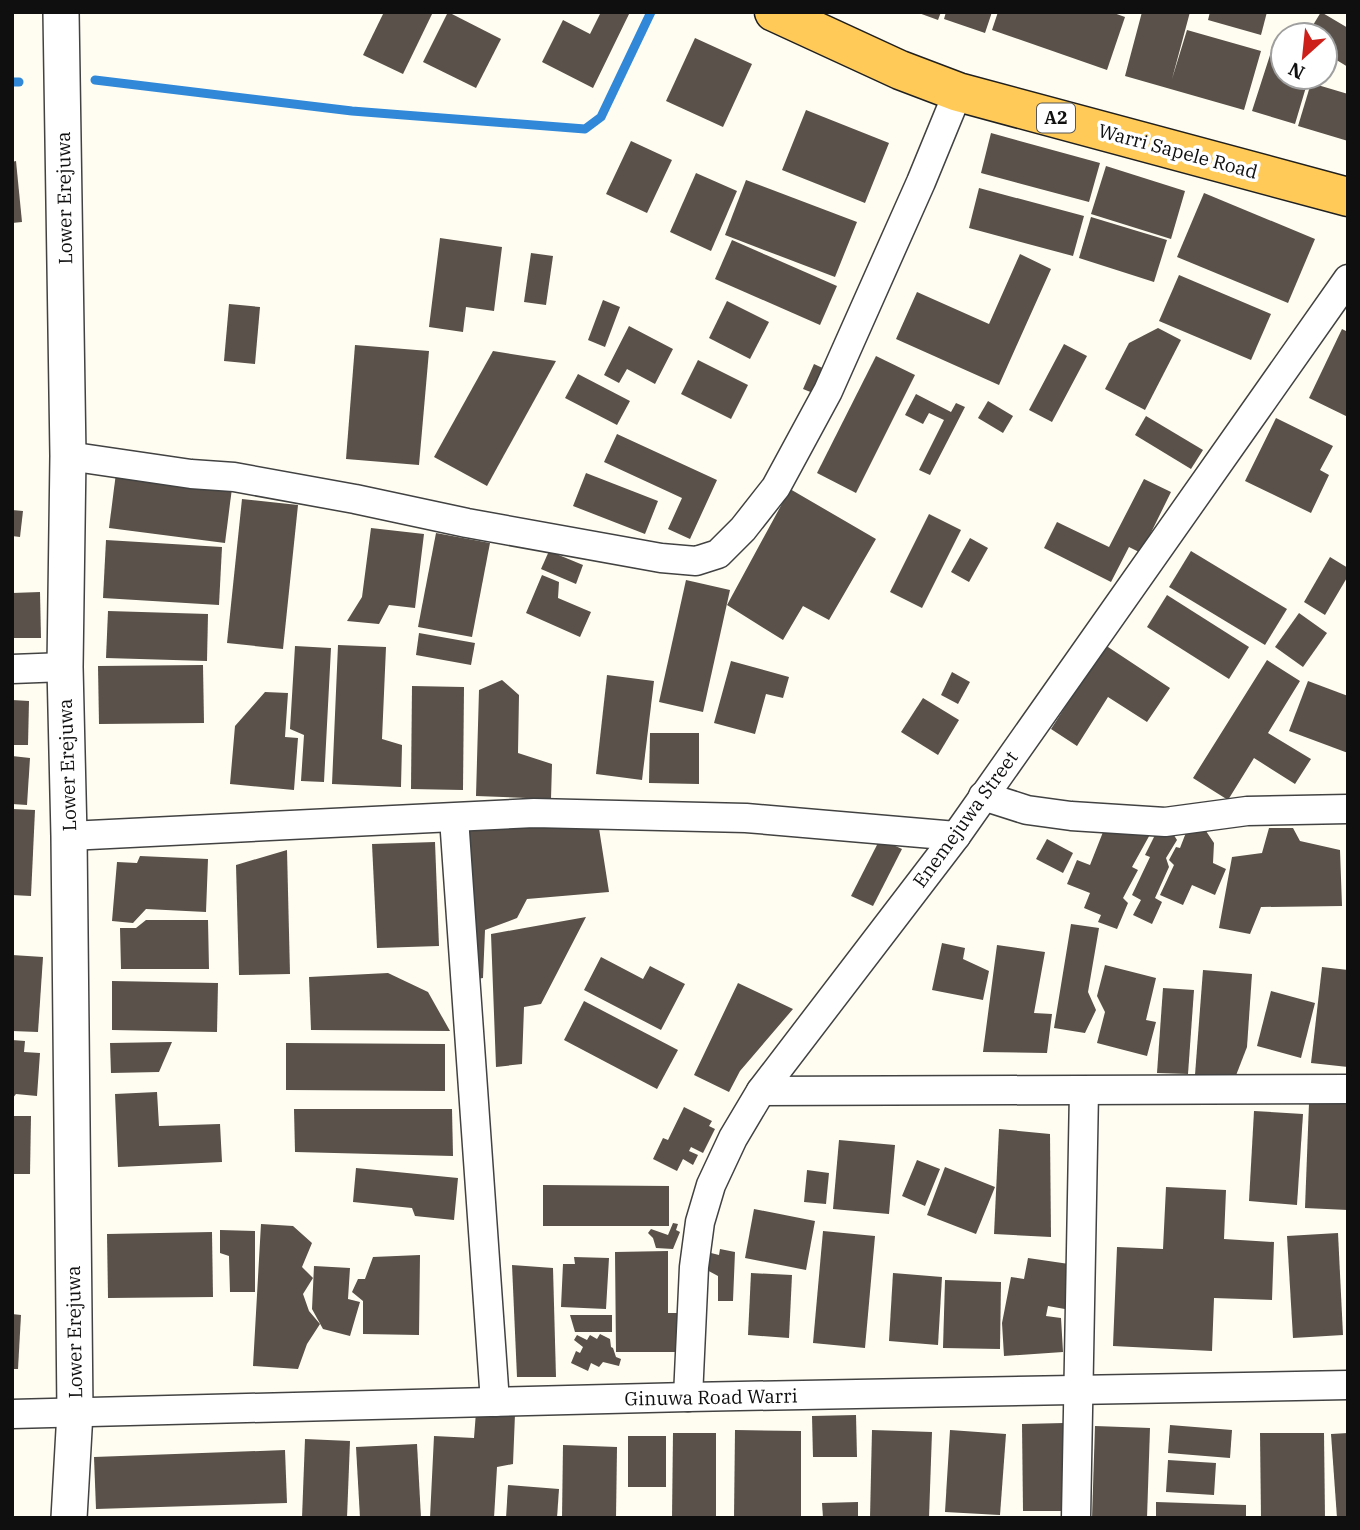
<svg xmlns="http://www.w3.org/2000/svg" width="1360" height="1530" viewBox="0 0 1360 1530" font-family="'IBM Plex Serif',serif">
<style>
.lines{fill:none;stroke-linecap:round;stroke-linejoin:round}
.stream{stroke:#3188d9;stroke-width:9}
.building{fill:#59514a}
.minor-casing{stroke:#424242;stroke-width:31}
.tertiary-casing{stroke:#424242;stroke-width:38}
.trunk-casing{stroke:#202020;stroke-width:41}
.minor{stroke:#fff;stroke-width:28}
.tertiary{stroke:#fff;stroke-width:35}
.trunk{stroke:#ffca58;stroke-width:38}
.labels{text-anchor:middle;stroke-width:7;stroke-linejoin:round;paint-order:stroke}
.shield{fill:#fff;stroke:#575757;stroke-width:2}
.shield-label{font-size:18px;font-weight:bold;fill:#0f0f0f}
.street-label{font-size:19px;fill:#0f0f0f;stroke:#fff}
</style>
<rect width="100%" height="100%" fill="#fffdf1"/>
<g class="lines">
<g class="stream">
<polyline points="95,80 352,111 585,129 601,117 651,12"/>
<polyline points="12,82 19,82"/>
</g>
</g>
<g class="building">
<polygon points="384,12 433,12 403,74 363,55"/>
<polygon points="448,12 501,39 476,88 423,62"/>
<polygon points="601,12 630,12 593,88 542,62 563,20 590,34"/>
<polygon points="916,12 941,12 938,20"/>
<polygon points="946,12 992,12 985,33 944,19"/>
<polygon points="998,12 1111,12 1125,17 1107,70 992,30"/>
<polygon points="1142,12 1190,12 1172,79 1187,30 1261,51 1244,110 1125,76"/>
<polygon points="1210,12 1267,12 1261,35 1208,20"/>
<polygon points="1321,12 1348,28 1348,67 1325,53 1325,35 1307,35"/>
<polygon points="695,38 752,64 723,127 666,101"/>
<polygon points="1271,52 1283,55 1283,77 1309,77 1295,124 1252,111"/>
<polygon points="1311,83 1348,94 1348,141 1298,126"/>
<polygon points="806,110 889,143 865,203 782,170"/>
<polygon points="991,133 1100,163 1089,202 981,173"/>
<polygon points="631,141 672,160 647,213 606,194"/>
<polygon points="16,161 22,222 12,223 12,162"/>
<polygon points="1106,166 1185,191 1171,239 1091,214"/>
<polygon points="696,173 737,191 711,251 670,232"/>
<polygon points="746,180 857,222 835,277 725,235"/>
<polygon points="979,188 1084,216 1073,256 969,228"/>
<polygon points="1204,193 1315,239 1288,303 1177,257"/>
<polygon points="1091,217 1167,240 1154,282 1079,258"/>
<polygon points="440,238 502,247 494,311 466,307 463,332 429,327"/>
<polygon points="732,240 837,286 820,325 715,279"/>
<polygon points="531,253 553,256 546,305 524,302"/>
<polygon points="1020,254 1051,269 999,385 896,339 917,292 989,324"/>
<polygon points="1179,275 1271,314 1251,360 1159,321"/>
<polygon points="603,300 620,307 605,347 588,340"/>
<polygon points="727,301 769,322 750,359 709,338"/>
<polygon points="229,304 260,307 255,364 224,361"/>
<polygon points="629,326 673,349 655,384 627,369 619,383 604,375"/>
<polygon points="1158,328 1181,340 1145,410 1105,389 1129,343"/>
<polygon points="1342,329 1348,332 1348,417 1309,398"/>
<polygon points="1064,344 1087,356 1052,422 1029,410"/>
<polygon points="355,345 429,351 419,465 346,459"/>
<polygon points="493,351 556,361 487,486 434,457"/>
<polygon points="876,356 915,375 856,493 817,473"/>
<polygon points="698,360 748,385 731,419 681,394"/>
<polygon points="814,364 829,371 818,395 803,389"/>
<polygon points="578,374 630,401 617,425 565,398"/>
<polygon points="916,394 951,412 956,403 965,407 930,475 919,470 944,420 929,413 923,424 905,415"/>
<polygon points="988,401 1013,416 1003,433 978,418"/>
<polygon points="1146,416 1203,450 1191,469 1135,435"/>
<polygon points="1276,418 1333,446 1320,470 1329,475 1311,513 1245,481"/>
<polygon points="617,434 717,480 690,539 668,529 682,498 604,462"/>
<polygon points="116,473 232,488 225,543 109,528"/>
<polygon points="586,473 658,501 645,534 573,506"/>
<polygon points="1144,479 1171,492 1141,553 1129,547 1111,582 1044,548 1057,522 1109,547"/>
<polygon points="790,489 876,539 829,620 803,606 783,640 727,605"/>
<polygon points="242,499 298,505 283,649 227,643"/>
<polygon points="12,510 23,511 20,537 12,536"/>
<polygon points="929,514 961,530 922,608 890,592"/>
<polygon points="371,528 424,534 415,608 389,605 379,624 347,621 362,597"/>
<polygon points="436,533 490,543 472,637 418,627"/>
<polygon points="970,538 988,548 969,582 951,572"/>
<polygon points="106,540 222,547 219,605 103,598"/>
<polygon points="549,551 583,565 576,584 541,569"/>
<polygon points="1191,551 1287,609 1265,645 1169,587"/>
<polygon points="1330,557 1348,568 1348,576 1325,615 1304,602"/>
<polygon points="542,575 559,582 558,598 591,612 580,637 526,613"/>
<polygon points="686,580 730,590 703,712 659,702"/>
<polygon points="40,592 41,638 12,638 12,593"/>
<polygon points="1167,595 1249,647 1229,679 1147,627"/>
<polygon points="108,611 208,614 207,661 106,658"/>
<polygon points="1299,613 1327,633 1303,667 1275,647"/>
<polygon points="419,633 475,643 471,665 416,655"/>
<polygon points="338,645 386,647 382,739 402,745 401,787 332,784"/>
<polygon points="1105,645 1170,688 1147,722 1108,697 1077,746 1051,729"/>
<polygon points="295,646 331,648 324,782 301,781 304,735 290,729"/>
<polygon points="1267,660 1300,681 1268,733 1311,759 1295,784 1254,758 1228,800 1193,778"/>
<polygon points="731,661 789,677 783,698 766,694 755,734 714,723"/>
<polygon points="203,665 204,723 99,724 98,666"/>
<polygon points="952,672 970,682 958,704 941,695"/>
<polygon points="607,675 654,681 642,780 596,774"/>
<polygon points="502,680 519,695 518,753 552,764 551,799 476,796 479,690"/>
<polygon points="1308,681 1348,696 1348,753 1289,731"/>
<polygon points="412,686 464,687 463,790 411,789"/>
<polygon points="265,692 288,693 285,737 298,738 294,790 230,784 235,726"/>
<polygon points="923,698 959,720 938,755 901,732"/>
<polygon points="12,700 29,701 28,745 12,745"/>
<polygon points="650,733 699,733 699,784 649,783"/>
<polygon points="12,756 30,758 27,805 12,804"/>
<polygon points="12,809 35,810 31,896 12,895"/>
<polygon points="598,822 609,892 527,899 517,918 485,930 483,978 470,980 463,825"/>
<polygon points="1202,825 1214,843 1213,863 1226,869 1215,895 1192,885 1183,905 1160,895 1174,865 1169,860 1176,847 1180,848 1187,830"/>
<polygon points="1105,827 1153,829 1132,867 1138,870 1123,898 1128,903 1117,929 1098,922 1101,915 1084,908 1090,893 1067,884 1077,860 1090,865"/>
<polygon points="1269,828 1293,828 1300,841 1340,850 1342,906 1261,907 1250,934 1219,928 1232,857 1262,853"/>
<polygon points="1170,829 1177,840 1166,858 1169,867 1155,898 1162,902 1152,924 1133,915 1141,900 1132,895 1150,857 1145,855 1157,831"/>
<polygon points="880,839 902,849 873,906 851,896"/>
<polygon points="1047,839 1073,853 1063,873 1036,859"/>
<polygon points="435,842 439,946 377,948 372,844"/>
<polygon points="287,850 290,974 239,975 236,865"/>
<polygon points="140,856 208,859 206,912 146,909 133,923 112,921 117,862 137,863"/>
<polygon points="586,917 541,1004 524,1007 522,1064 496,1067 491,934"/>
<polygon points="146,920 208,920 209,969 121,969 120,928 136,928"/>
<polygon points="1071,924 1099,928 1088,992 1096,1010 1085,1033 1054,1028"/>
<polygon points="942,943 965,948 963,959 989,971 983,1000 932,990"/>
<polygon points="997,945 1045,952 1034,1013 1052,1014 1047,1053 983,1052"/>
<polygon points="12,955 43,957 38,1032 12,1031"/>
<polygon points="601,957 643,979 650,966 685,984 661,1030 584,990"/>
<polygon points="1105,965 1156,978 1146,1020 1156,1022 1147,1056 1097,1043 1105,1012 1097,996"/>
<polygon points="1322,967 1348,970 1348,1067 1311,1063"/>
<polygon points="1203,970 1252,974 1247,1047 1235,1078 1195,1075"/>
<polygon points="388,973 428,992 450,1031 311,1030 309,977"/>
<polygon points="112,981 218,983 217,1032 112,1030"/>
<polygon points="738,983 793,1009 740,1071 729,1092 694,1075"/>
<polygon points="1163,988 1194,990 1188,1074 1157,1073"/>
<polygon points="1271,991 1315,1003 1301,1058 1257,1046"/>
<polygon points="584,1001 678,1050 657,1089 564,1040"/>
<polygon points="12,1040 25,1041 24,1052 40,1053 37,1096 16,1094 12,1099"/>
<polygon points="172,1042 159,1072 111,1073 110,1043"/>
<polygon points="286,1043 445,1044 445,1091 286,1090"/>
<polygon points="157,1092 159,1126 220,1124 222,1162 118,1167 115,1094"/>
<polygon points="1309,1103 1348,1104 1348,1210 1305,1208"/>
<polygon points="684,1107 712,1121 709,1126 715,1129 703,1153 691,1147 689,1151 698,1155 693,1165 683,1159 677,1171 653,1159 663,1138 668,1140"/>
<polygon points="294,1109 452,1109 453,1156 295,1152"/>
<polygon points="1254,1111 1303,1114 1297,1205 1249,1201"/>
<polygon points="12,1116 31,1116 30,1174 12,1174"/>
<polygon points="999,1129 1050,1134 1051,1237 994,1234"/>
<polygon points="839,1140 895,1145 889,1214 833,1209"/>
<polygon points="917,1160 940,1169 925,1206 902,1196"/>
<polygon points="945,1167 995,1187 976,1234 927,1215"/>
<polygon points="356,1168 458,1178 454,1220 415,1216 412,1208 353,1202"/>
<polygon points="807,1170 829,1173 826,1204 804,1202"/>
<polygon points="543,1185 669,1186 669,1226 543,1226"/>
<polygon points="1166,1187 1226,1190 1224,1239 1274,1242 1272,1300 1214,1298 1212,1351 1113,1346 1117,1247 1163,1249"/>
<polygon points="754,1209 815,1221 806,1270 745,1258"/>
<polygon points="673,1223 678,1224 676,1230 680,1232 673,1249 656,1248 653,1238 648,1233 651,1229 668,1235"/>
<polygon points="261,1224 293,1226 312,1243 302,1267 313,1278 303,1294 309,1311 320,1324 307,1344 298,1369 253,1366"/>
<polygon points="220,1230 255,1231 255,1292 230,1292 229,1256 220,1253"/>
<polygon points="823,1231 875,1236 865,1348 813,1343"/>
<polygon points="212,1232 213,1297 108,1298 107,1234"/>
<polygon points="1338,1233 1343,1335 1293,1338 1287,1236"/>
<polygon points="720,1249 735,1252 733,1301 718,1301 718,1276 705,1269 711,1253 719,1255"/>
<polygon points="668,1251 668,1313 684,1313 684,1352 616,1352 615,1252"/>
<polygon points="420,1255 419,1335 363,1334 363,1301 352,1292 358,1279 365,1279 373,1257"/>
<polygon points="574,1257 609,1258 606,1309 561,1307 563,1264 575,1264"/>
<polygon points="1028,1258 1069,1264 1066,1286 1079,1288 1076,1311 1048,1306 1046,1316 1061,1318 1063,1352 1004,1356 1002,1323 1011,1277 1024,1279"/>
<polygon points="512,1265 553,1268 556,1377 517,1377"/>
<polygon points="314,1266 350,1268 348,1299 360,1302 350,1336 323,1329 312,1309"/>
<polygon points="751,1273 792,1275 789,1338 748,1335"/>
<polygon points="893,1273 942,1277 938,1345 889,1341"/>
<polygon points="945,1280 1001,1282 1000,1349 943,1348"/>
<polygon points="12,1314 21,1315 18,1369 12,1369"/>
<polygon points="570,1315 612,1315 612,1332 575,1332"/>
<polygon points="600,1334 610,1339 611,1347 613,1348 616,1357 621,1359 619,1366 603,1362 599,1367 591,1363 588,1371 571,1363 576,1351 580,1353 583,1347 574,1340 577,1335 587,1340 590,1335 597,1339"/>
<polygon points="476,1412 515,1414 513,1464 497,1467 494,1518 430,1518 434,1436 474,1438"/>
<polygon points="856,1415 857,1457 813,1457 812,1416"/>
<polygon points="1064,1423 1065,1511 1023,1511 1022,1424"/>
<polygon points="1170,1425 1232,1430 1230,1458 1168,1453"/>
<polygon points="1095,1426 1150,1428 1147,1518 1092,1518"/>
<polygon points="735,1430 801,1431 801,1518 734,1518"/>
<polygon points="872,1430 932,1432 929,1518 870,1518"/>
<polygon points="950,1430 1006,1434 1000,1515 945,1512"/>
<polygon points="673,1433 716,1433 716,1518 672,1518"/>
<polygon points="1260,1433 1324,1433 1325,1518 1261,1518"/>
<polygon points="1348,1433 1348,1518 1337,1518 1331,1434"/>
<rect x="628" y="1436" width="38" height="51"/>
<polygon points="305,1439 350,1441 347,1518 302,1518"/>
<polygon points="417,1444 421,1518 360,1518 356,1447"/>
<polygon points="563,1445 617,1447 616,1518 562,1518"/>
<polygon points="285,1450 287,1503 96,1509 94,1457"/>
<polygon points="1168,1460 1216,1463 1214,1495 1166,1492"/>
<polygon points="508,1485 559,1489 557,1518 506,1518"/>
<polygon points="858,1502 858,1518 823,1518 822,1503"/>
<polygon points="1156,1502 1246,1505 1246,1518 1156,1518"/>
</g>
<g class="lines">
<g class="minor-casing">
<g id="minor">
<polyline points="68,456 191,474 234,477 355,499 467,523 661,558 696,561 718,554 743,529 776,487 828,391 921,182 958,92"/>
<polyline points="12,669 65,667"/>
<polyline points="983,796 1027,810 1071,816 1165,822 1247,811 1348,809"/>
<polyline points="454,818 495,1402"/>
<polyline points="69,836 534,813 746,818 956,836"/>
<polyline points="761,1091 1348,1089"/>
<polyline points="688,1397 694,1267 700,1222 711,1185 733,1138 761,1091 956,836 1348,279"/>
<polyline points="12,1414 688,1397 1348,1385"/>
<polyline points="1076,1518 1084,1091"/>
</g>
</g>
<g class="tertiary-casing">
<polyline id="tertiary" points="61,12 68,456 65,667 69,836 75,1412 69,1518"/>
</g>
<g class="trunk-casing">
<polyline id="trunk" points="774,12 900,70 958,92 1348,197"/>
</g>
<use href="#minor" class="minor"/>
<use href="#tertiary" class="tertiary"/>
<use href="#trunk" class="trunk"/>
</g>
<g class="labels">
<rect class="shield" x="1037" y="103.5" width="38" height="29" rx="5"/>
<g class="shield-label">
<text x="1056" y="124">A2</text>
</g>
<g class="street-label">
<text transform="translate(1178 151) rotate(15)" y="7">Warri Sapele Road</text>
<text transform="translate(64 198) rotate(-91)" y="7">Lower Erejuwa</text>
<text transform="translate(67 765) rotate(-92)" y="7">Lower Erejuwa</text>
<text transform="translate(965 819) rotate(-54)" y="7">Enemejuwa Street</text>
<text transform="translate(74 1332) rotate(-91)" y="7">Lower Erejuwa</text>
<text transform="translate(711 1397) rotate(-1)" y="7">Ginuwa Road Warri</text>
</g>
</g>
<rect width="1360" height="1530" fill="none" stroke="#0f0f0f" stroke-width="28"/>
<g transform="translate(1304 56) rotate(207)"><circle r="33" fill="#ffffff" stroke="#9f9f9f" stroke-width="2"/>
<path d="M0-5L12 26L0 18L-12 26Z" fill="#cd201a"/>
<text y="-10" font-size="19" font-weight="bold" text-anchor="middle" fill="#0f0f0f">N</text>
</g>
</svg>
